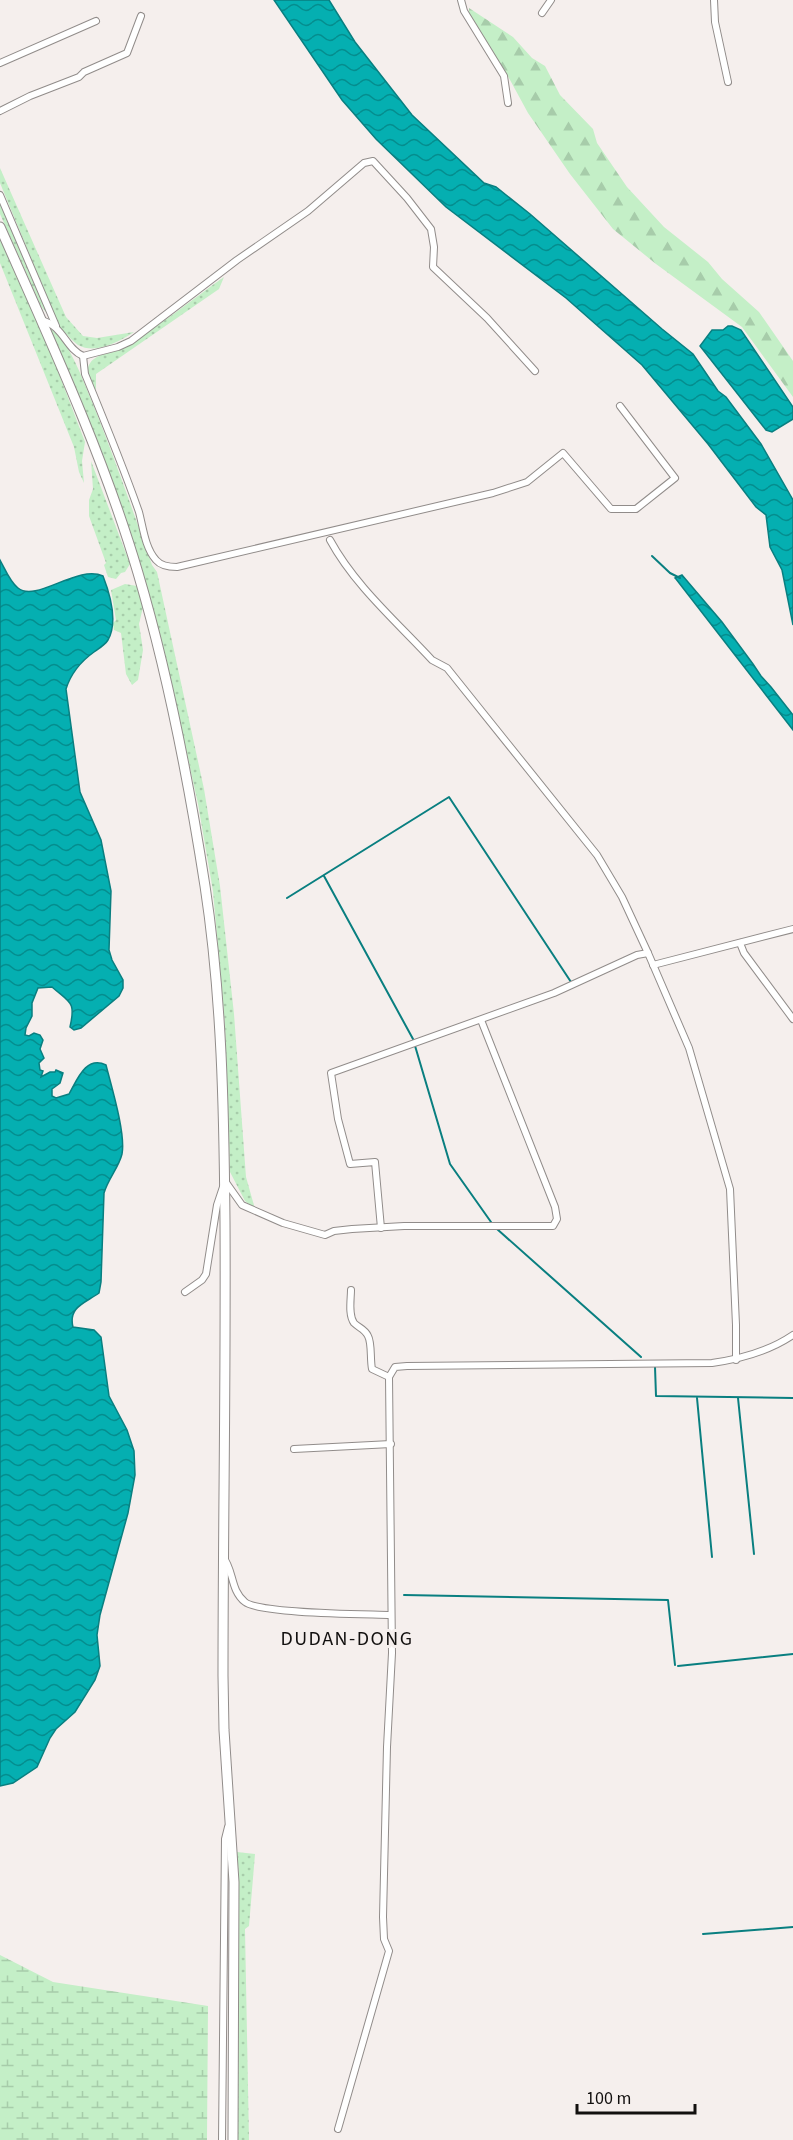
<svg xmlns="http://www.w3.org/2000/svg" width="793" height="2140" viewBox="0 0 793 2140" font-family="'Source Sans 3',sans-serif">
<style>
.grass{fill:url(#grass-dots)}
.forest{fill:url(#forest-firs)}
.wetland{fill:url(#wetland-marsh)}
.water{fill:url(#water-waves);stroke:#097f80;stroke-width:1.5}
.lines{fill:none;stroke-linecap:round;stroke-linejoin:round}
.stream{stroke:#097f80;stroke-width:2}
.street-casing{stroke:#918c8a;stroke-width:8}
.secondary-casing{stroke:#918c8a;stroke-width:11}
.street{stroke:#fff;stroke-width:6}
.secondary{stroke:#fff;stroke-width:9}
.labels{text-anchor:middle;stroke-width:6;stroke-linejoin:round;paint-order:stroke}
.quarter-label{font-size:20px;letter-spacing:1.5px;fill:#12100f;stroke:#f5efed}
</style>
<defs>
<pattern id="grass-dots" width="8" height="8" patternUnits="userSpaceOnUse" patternTransform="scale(1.5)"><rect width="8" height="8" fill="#c4efc7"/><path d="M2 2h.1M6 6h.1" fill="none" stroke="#a7ccaa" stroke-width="1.8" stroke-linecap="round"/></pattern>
<pattern id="forest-firs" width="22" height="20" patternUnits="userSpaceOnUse" patternTransform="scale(1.5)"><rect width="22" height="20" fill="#c4efc7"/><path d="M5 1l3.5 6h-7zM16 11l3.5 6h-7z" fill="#a7ccaa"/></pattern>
<pattern id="wetland-marsh" width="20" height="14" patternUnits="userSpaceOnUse" patternTransform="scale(1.5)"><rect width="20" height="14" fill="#c4efc7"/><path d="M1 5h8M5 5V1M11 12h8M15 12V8" fill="none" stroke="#a7ccaa"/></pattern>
<pattern id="water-waves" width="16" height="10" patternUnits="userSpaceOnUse" patternTransform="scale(1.5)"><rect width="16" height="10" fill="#05afb1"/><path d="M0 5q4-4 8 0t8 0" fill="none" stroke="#058d8e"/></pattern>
</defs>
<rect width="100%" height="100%" fill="#f5efed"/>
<g class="grass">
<path d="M0,168l66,149 17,19 14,2 37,-6c-14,9 -38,23 -56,13 -6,-4 -12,-12 -18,-17l-60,-145z"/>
<polygon points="0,199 52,320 41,306 0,214"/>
<polygon points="0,238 48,345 85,442 82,461 84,483 79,472 74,447 0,263"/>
<path d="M224,277l-5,12 -123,85v16c-5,-8 -12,-16 -7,-25 6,-12 22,-11 32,-16 36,-21 69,-48 103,-72z"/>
<path d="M50,328c20,13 33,53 43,76 21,53 40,107 59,161l5,7 47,217 16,97 14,128 12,163 9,32 -10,-8 -15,-29 -5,-147 -12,-134 -15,-87 -25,-114 -29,-110 -22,-69z"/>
<polygon points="91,461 130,564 125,572 121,573 116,579 108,577 104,565 106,563 89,516 89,500 93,489"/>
<polygon points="125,584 137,586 143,607 139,624 143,650 138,680 132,685 126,674 121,633 114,630 113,623 116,620 111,590"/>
<polygon points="237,1852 255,1854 249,1926 245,1929 249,2140 238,2140 239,1875"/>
</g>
<polygon class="forest" points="469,8 513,37 532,58 545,66 560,95 593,129 597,143 627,187 664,227 708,262 722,279 759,312 793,361 793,397 742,327 656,264 613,229 570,174 528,113 504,69 469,16"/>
<polygon class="wetland" points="0,1955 53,1982 208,2006 207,2140 0,2140"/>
<g class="water">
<polygon points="274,0 329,0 355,42 412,115 484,183 496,187 530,214 662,329 693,354 718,391 726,397 761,444 793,500 793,625 782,570 770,547 766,515 756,507 708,444 642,365 566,298 446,207 376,139 342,100"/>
<polygon points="728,326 732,326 741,330 793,407 793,419 772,432 766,430 700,346 712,330 723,330"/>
<path d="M0,560c5,9 10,22 18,28 18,15 60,-24 85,-12 7,18 15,46 5,64 -3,5 -10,9 -14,12 -14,10 -23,21 -28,37l14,103 21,48 10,51 -2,59 3,10 11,20v8l-4,8 -38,32 -7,2 -4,-3c6,-26 0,-24 -18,-40l-14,1 -6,15v13l-6,12 -1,7 4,1 5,-3 6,2 3,5 -3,9 4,9 -5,5 1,7 3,1 -2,6 9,-5h5l1,-2 7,3 -3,10 -8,6v7l4,2 13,-4c8,-14 17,-39 37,-29 5,20 20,69 16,89 -3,13 -14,25 -18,39l-3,89 -2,11c-14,10 -31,14 -26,34l21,3 7,7 8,59 18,34 7,21 1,24 -7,38 -28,102 -3,20 3,31 -5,14 -20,32 -19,17 -6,9 -13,29 -24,16 -13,3z"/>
<polygon points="682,575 722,622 753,664 761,676 771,687 793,715 793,730 676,579 675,578"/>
</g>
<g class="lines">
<g class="stream">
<polyline points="652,556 670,573 680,578"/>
<polyline points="324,876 413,1039 450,1164 491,1222"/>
<polyline points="287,898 449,797 571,982"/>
<polyline points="497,1229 641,1357"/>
<polyline points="655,1367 656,1396 793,1398"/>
<polyline points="697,1398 712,1557"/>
<polyline points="738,1398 754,1554"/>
<polyline points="404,1595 668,1600 675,1665"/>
<polyline points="678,1666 793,1654"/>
<polyline points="703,1934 793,1927"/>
</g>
<g class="street-casing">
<g id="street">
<polyline points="461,0 464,11 504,76 508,103"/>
<polyline points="714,0 715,22 728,82"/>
<polyline points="542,13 551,0"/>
<polyline points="0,63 96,21"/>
<polyline points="0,111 30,96 79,77 84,72 127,53 141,16"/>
<polyline points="0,195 56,326"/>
<path d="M41,320c23,6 24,28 42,36l35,-9 13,-6 106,-81 71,-49 56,-48 9,-2 34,37 24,31 3,18 -1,20 54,51 48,53"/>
<path d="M83,356l2,18c19,46 38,92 54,138 4,15 6,36 17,48 5,6 13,7 21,7l316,-74 34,-11 36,-29 48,56h25l39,-31 -55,-72"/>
<path d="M330,540c25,46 67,82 102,120l15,8 150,187 25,42 26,56 41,95 41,141 6,136v35"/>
<polyline points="740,943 744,953 793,1019"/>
<polyline points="653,965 793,929"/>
<polyline points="225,1181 242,1205 283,1223 325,1235 334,1231 352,1229 404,1226 553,1226 557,1219 555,1207 481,1020"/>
<polyline points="381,1228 375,1162 350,1164 338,1119 331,1073 554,993 637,955 648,953"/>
<path d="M351,1290c0,9 -3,25 3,33 5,5 11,6 14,13 4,7 2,23 4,33l17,8"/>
<polyline points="185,1292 202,1280 206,1274 217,1205 223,1187"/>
<polyline points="294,1449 391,1444"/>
<path d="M223,1557c11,13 7,33 22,45 15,12 121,12 146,13"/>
<path d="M338,2129l51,-178 -5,-12 -1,-22 4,-170 5,-94 -3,-276 6,-10 12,-1 305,-3c29,-4 56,-11 81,-28"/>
<polyline points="222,2140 225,1839 228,1827"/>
</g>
</g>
<g class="secondary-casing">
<path id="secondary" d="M0,227c50,113 103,227 138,346 30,101 51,210 67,313 17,111 19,224 20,335 1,152 -2,303 -2,455l1,54 10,152 -1,258"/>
</g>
<use href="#street" class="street"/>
<use href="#secondary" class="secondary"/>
</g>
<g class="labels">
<g class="quarter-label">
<text x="347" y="1645">DUDAN-DONG</text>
</g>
</g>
<path d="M577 2104v9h118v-9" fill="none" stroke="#12100f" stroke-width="3"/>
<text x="586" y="2104" font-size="18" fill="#12100f" stroke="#f5efed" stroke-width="4.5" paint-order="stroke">100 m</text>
</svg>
